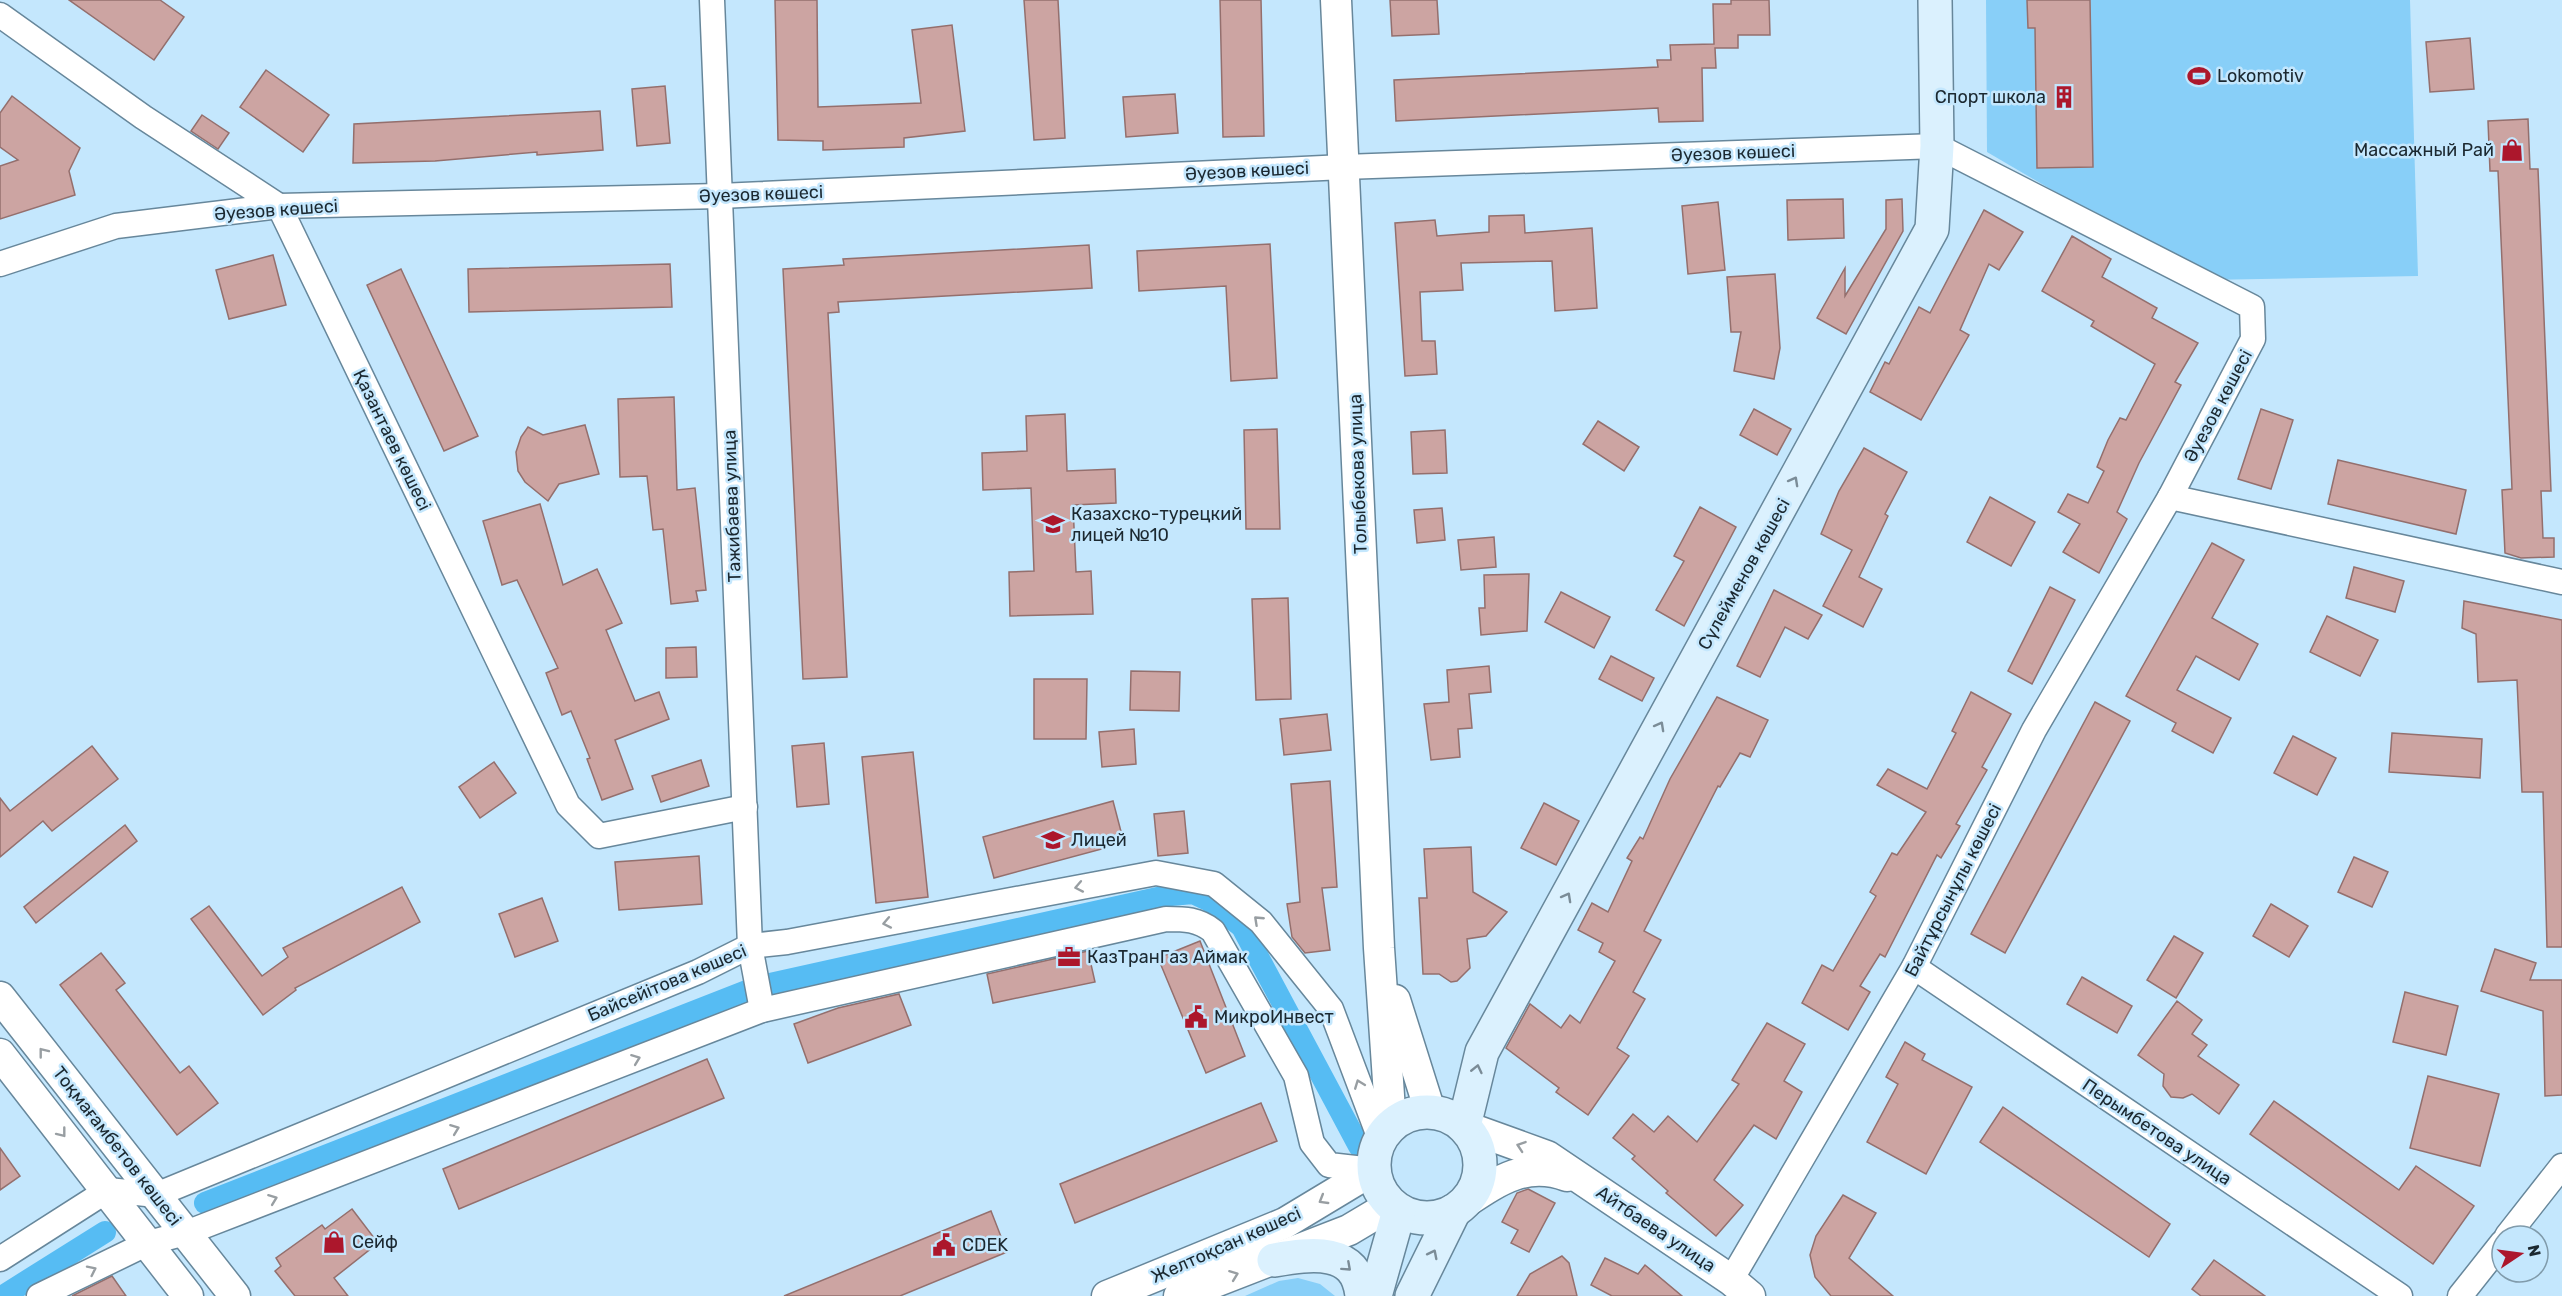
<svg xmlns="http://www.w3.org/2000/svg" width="2562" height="1296" viewBox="0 0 2562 1296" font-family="Rubik,sans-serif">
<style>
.green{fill:#88cff8}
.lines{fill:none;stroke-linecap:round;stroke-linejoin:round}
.canal{stroke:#56bcf3;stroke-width:22}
.building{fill:#cca4a2;stroke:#946f6d;stroke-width:1.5}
.minor-casing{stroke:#67879b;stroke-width:27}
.tertiary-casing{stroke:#67879b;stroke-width:33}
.secondary-casing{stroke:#67879b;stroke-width:36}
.minor{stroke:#fff;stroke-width:24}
.tertiary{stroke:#fff;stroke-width:30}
.secondary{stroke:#dbf1fe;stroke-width:33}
.oneway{stroke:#7b8c97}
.oneway2{stroke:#989ea2}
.labels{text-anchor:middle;stroke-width:5;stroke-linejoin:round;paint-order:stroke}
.poi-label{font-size:18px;fill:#1b2830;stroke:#c4e7fd;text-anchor:start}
.street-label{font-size:18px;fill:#1b2830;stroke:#c4e7fd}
</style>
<rect width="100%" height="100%" fill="#c4e7fd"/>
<g class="green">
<polygon points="1986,0 2410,0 2418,276 2206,280 1987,152"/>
<polygon points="1298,1278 1320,1284 1335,1296 1245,1296 1279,1281"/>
</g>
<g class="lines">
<g class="canal">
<polyline points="205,1203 757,987 1171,895 1193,893 1208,900 1242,927 1359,1146"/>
<polyline points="3,1296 105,1232"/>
</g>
</g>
<g class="building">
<polygon points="69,0 160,0 184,17 154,60"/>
<polygon points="775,0 817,0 818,107 921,103 912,30 952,25 965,131 904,138 904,147 823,150 823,141 778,140"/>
<polygon points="1024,0 1058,0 1065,138 1034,140"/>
<polygon points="1220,0 1261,0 1264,136 1223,137"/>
<polygon points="1390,0 1437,0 1439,34 1392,36"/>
<polygon points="1731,0 1769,0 1770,35 1738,35 1738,48 1715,48 1716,68 1702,68 1703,121 1659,122 1658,108 1396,121 1394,80 1658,67 1657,60 1671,60 1670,45 1714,44 1713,4 1731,4"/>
<polygon points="2027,0 2090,0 2093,167 2037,168 2035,28 2028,28"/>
<polygon points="2470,38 2474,89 2430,92 2426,42"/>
<polygon points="266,70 329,115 303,152 240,107"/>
<polygon points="665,86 670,143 637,146 632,89"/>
<polygon points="1175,94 1178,133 1126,137 1123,97"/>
<polygon points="12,96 80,148 69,171 75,195 0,219 0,166 18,160 0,147 0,113"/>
<polygon points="600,111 603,150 537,155 537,152 435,161 353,163 354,124"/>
<polygon points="202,115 229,133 218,149 191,131"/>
<polygon points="2528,119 2530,169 2538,169 2551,491 2541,491 2543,538 2554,538 2554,557 2521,558 2505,553 2502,490 2512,489 2498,171 2490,171 2488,121"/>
<polygon points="1843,199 1844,238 1788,240 1787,200"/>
<polygon points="1902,199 1903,231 1846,334 1817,318 1845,268 1845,296 1886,229 1886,200"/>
<polygon points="1718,202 1725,270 1688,274 1682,206"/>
<polygon points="1984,210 2023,232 1999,270 1989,264 1960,330 1969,335 1921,420 1870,392 1885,362 1889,364 1919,307 1930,313"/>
<polygon points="1524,215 1525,233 1592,228 1597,308 1555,311 1552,261 1461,263 1463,290 1420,292 1422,341 1435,341 1437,374 1405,376 1395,223 1435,220 1437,236 1489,232 1489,216"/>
<polygon points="2072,236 2111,259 2102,277 2157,308 2152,318 2198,343 2175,382 2181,385 2139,463 2117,512 2127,519 2099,573 2063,552 2080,524 2058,512 2068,494 2088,503 2104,471 2097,467 2108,440 2120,418 2126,420 2155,364 2091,326 2094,321 2042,291"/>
<polygon points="1270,244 1277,378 1231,381 1226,286 1139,291 1137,251"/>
<polygon points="1089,245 1092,288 838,302 839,312 828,313 847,677 803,679 783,269 844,265 843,259"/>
<polygon points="273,255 286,305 229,319 216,270"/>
<polygon points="670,264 672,307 469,312 468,269"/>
<polygon points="401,269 478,436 444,451 367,285"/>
<polygon points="1775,274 1780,348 1774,379 1734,371 1741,332 1731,332 1727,277"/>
<polygon points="674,397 677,490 695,488 706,590 696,591 698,601 671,604 663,529 653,530 647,476 620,477 618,399"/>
<polygon points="1754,409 1791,429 1777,455 1740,435"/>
<polygon points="2261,409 2293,420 2271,489 2238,479"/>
<polygon points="1065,414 1067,471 1115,469 1116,503 1073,505 1076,572 1091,571 1093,614 1010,616 1009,572 1034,571 1031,488 983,490 982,453 1027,451 1026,416"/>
<polygon points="1598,421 1639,447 1624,471 1583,444"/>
<polygon points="585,425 599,474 559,484 548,501 525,482 518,471 516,452 521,437 528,427 543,435"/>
<polygon points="1277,429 1280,529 1246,529 1244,430"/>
<polygon points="1445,430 1447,473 1413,474 1411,432"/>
<polygon points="1864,448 1907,472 1885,514 1888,516 1859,577 1882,589 1863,627 1823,606 1852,550 1821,534 1839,491"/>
<polygon points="2338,460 2466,490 2456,534 2328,504"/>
<polygon points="1990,497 2035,522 2011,566 1967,542"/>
<polygon points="540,504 563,585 597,569 622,623 606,630 635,701 659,692 669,719 615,740 633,789 602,800 587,759 590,758 571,711 562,715 546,673 558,668 517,580 502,585 483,521"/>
<polygon points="1700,507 1736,527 1684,626 1656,610 1684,561 1674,556"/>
<polygon points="1442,508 1445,540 1417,543 1414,510"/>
<polygon points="1494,537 1496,567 1461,570 1458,540"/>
<polygon points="2212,543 2244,560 2212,618 2258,644 2239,680 2196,656 2177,690 2231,718 2213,753 2172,731 2176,723 2126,696"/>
<polygon points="2354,567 2404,581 2395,612 2346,598"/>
<polygon points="1529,574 1527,631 1481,635 1479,608 1485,608 1484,575"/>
<polygon points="2050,587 2075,600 2032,684 2008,671"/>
<polygon points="1774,590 1822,615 1808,639 1785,627 1760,677 1737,666"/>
<polygon points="1561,592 1610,617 1594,648 1545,622"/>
<polygon points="1288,598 1291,699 1256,700 1252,599"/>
<polygon points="2464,601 2562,620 2562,947 2547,947 2543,792 2522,792 2517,680 2478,682 2476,634 2462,628"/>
<polygon points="2327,616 2378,640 2360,676 2310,652"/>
<polygon points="696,647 697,677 666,678 666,648"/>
<polygon points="1611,656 1654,678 1642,701 1599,679"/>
<polygon points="1489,666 1491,692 1469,694 1472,728 1458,729 1460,757 1431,760 1424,704 1449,702 1447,670"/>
<polygon points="1131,671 1180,672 1179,711 1130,710"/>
<polygon points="1034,679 1087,679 1086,739 1034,739"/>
<polygon points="1971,692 2011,714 1982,767 1987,770 1956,824 1960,826 1941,858 1937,855 1885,957 1880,954 1860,986 1870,992 1848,1030 1802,1003 1822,965 1833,971 1876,896 1870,892 1892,853 1897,855 1926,812 1877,785 1888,769 1927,789 1956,733 1952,731"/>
<polygon points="1717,697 1768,720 1750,757 1740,753 1720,787 1718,786 1644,931 1661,940 1633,992 1645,999 1617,1048 1629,1056 1588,1115 1556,1092 1559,1088 1506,1048 1530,1004 1561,1028 1570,1015 1580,1023 1615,961 1599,952 1603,943 1578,930 1592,903 1608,912 1632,861 1627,858 1640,837 1643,839 1670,779"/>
<polygon points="2095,702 2130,721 2005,953 1971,934"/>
<polygon points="1327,714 1331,750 1284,755 1280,719"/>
<polygon points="1134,729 1136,764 1102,767 1099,732"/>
<polygon points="2392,733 2482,739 2480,778 2389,772"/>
<polygon points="2293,736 2336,758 2317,795 2274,773"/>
<polygon points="824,743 829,804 797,807 792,746"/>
<polygon points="92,746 118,779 52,831 43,821 0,857 0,798 10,811"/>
<polygon points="913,752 928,897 876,903 862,757"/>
<polygon points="701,760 709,786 661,802 652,776"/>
<polygon points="494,762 516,793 480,818 459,787"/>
<polygon points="1330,781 1337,887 1322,888 1330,950 1305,953 1292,937 1287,904 1300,902 1291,784"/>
<polygon points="1113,801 1124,843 994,878 983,837"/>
<polygon points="1544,803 1579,821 1556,865 1521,848"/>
<polygon points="1184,811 1188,853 1158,856 1154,814"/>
<polygon points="125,825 137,841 36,923 24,907"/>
<polygon points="1471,847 1473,892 1507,912 1486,936 1467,939 1470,968 1457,981 1451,982 1439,974 1423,974 1419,898 1427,898 1424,849"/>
<polygon points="699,856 702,904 619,910 615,862"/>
<polygon points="2354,857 2388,872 2372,907 2338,892"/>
<polygon points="402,887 420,922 295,988 296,990 263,1015 191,919 209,906 262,976 288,957 283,948"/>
<polygon points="542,898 558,941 515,957 499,914"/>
<polygon points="2271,904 2308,926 2289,957 2253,936"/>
<polygon points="2174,936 2203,953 2176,998 2147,980"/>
<polygon points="1200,941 1245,1056 1206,1073 1158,958"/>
<polygon points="2495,949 2536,963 2530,980 2562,980 2562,1095 2545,1096 2543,1011 2481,991"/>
<polygon points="1088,951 1095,982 993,1003 987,974"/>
<polygon points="101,953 125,983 116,990 180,1073 189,1066 218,1103 177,1135 60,985"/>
<polygon points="2082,977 2132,1006 2117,1033 2067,1004"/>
<polygon points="2405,992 2458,1006 2446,1055 2393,1042"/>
<polygon points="899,994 911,1025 808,1063 794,1024 838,1008"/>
<polygon points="2177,1001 2202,1020 2192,1034 2207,1045 2198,1056 2239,1085 2219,1114 2192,1094 2183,1098 2171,1097 2163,1086 2164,1074 2138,1055"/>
<polygon points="1767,1023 1805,1044 1784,1081 1802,1092 1776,1139 1754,1125 1714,1180 1743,1205 1716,1236 1666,1193 1668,1191 1632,1159 1635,1156 1613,1138 1633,1114 1654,1132 1668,1116 1697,1142 1739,1084 1732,1080"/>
<polygon points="1905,1042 1925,1054 1922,1060 1972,1087 1926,1174 1867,1142 1898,1084 1886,1077"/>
<polygon points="707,1059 724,1098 459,1209 443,1169"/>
<polygon points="2428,1076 2499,1094 2480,1166 2410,1148"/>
<polygon points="2274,1101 2399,1190 2416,1166 2474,1206 2433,1264 2250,1134"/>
<polygon points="1261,1103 1277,1141 1075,1223 1060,1184"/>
<polygon points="2003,1107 2170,1224 2149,1257 1980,1142"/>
<polygon points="0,1148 20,1176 0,1190"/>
<polygon points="1528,1189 1555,1203 1529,1252 1511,1243 1518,1230 1502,1222 1517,1193"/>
<polygon points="1843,1195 1876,1213 1849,1258 1893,1296 1831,1296 1815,1277 1810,1255 1816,1236"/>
<polygon points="352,1209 378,1243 334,1278 348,1296 295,1296 275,1271 281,1266 276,1258 322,1225 325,1229"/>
<polygon points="991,1211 1007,1252 900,1296 784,1296"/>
<polygon points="1562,1256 1569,1263 1577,1296 1517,1296 1530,1274"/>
<polygon points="1605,1258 1638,1274 1645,1265 1682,1296 1612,1296 1591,1285"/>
<polygon points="2214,1260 2265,1296 2201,1296 2192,1289"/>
<polygon points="112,1276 126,1296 72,1296"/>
</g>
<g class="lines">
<g class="minor-casing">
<g id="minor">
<polyline points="712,0 750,946 762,1010"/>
<polyline points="0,15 143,117 279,206 568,805 599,836 745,807"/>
<polyline points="0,264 116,226 279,206 720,196 1344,167 1937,146 2252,307 2253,339 2170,497 2034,730 1914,967 1731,1280"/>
<polyline points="2170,497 2562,582"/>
<polyline points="1914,967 2400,1296"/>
<polyline points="2507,1236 2562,1166"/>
<polyline points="0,1259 108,1190 156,1195 698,972 750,946 787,942 1156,873 1214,884 1261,922 1331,1009 1380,1139"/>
<path d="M39,1296l109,-53 38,-10 576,-223 404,-91c19,0 32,0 47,12l83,145 16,67 17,22 44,5"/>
<polyline points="2460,1296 2502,1243"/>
</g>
</g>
<g class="tertiary-casing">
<g id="tertiary">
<polyline points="1336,0 1379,948 1391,1125"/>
<polyline points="0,997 235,1296"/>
<polyline points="1395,1000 1430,1111"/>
<polyline points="0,1054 188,1296"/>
<polyline points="1464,1126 1547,1156 1731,1280 1750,1296"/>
<path d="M1466,1202c33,-22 61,-41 101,-26"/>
<polyline points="1107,1296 1285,1223 1373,1170"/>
<polyline points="1179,1296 1349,1230 1391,1205"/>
</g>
</g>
<g class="secondary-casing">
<g id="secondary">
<circle cx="1427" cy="1165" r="53"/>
<polyline points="1464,1126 1482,1052 1932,229 1937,146 1935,0"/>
<path d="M1274,1260c36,-6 83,-14 88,36"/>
<polyline points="1375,1296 1399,1211"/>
<polyline points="1412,1296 1454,1211"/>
</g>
</g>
<use href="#minor" class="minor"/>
<use href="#tertiary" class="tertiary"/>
<use href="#secondary" class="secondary"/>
</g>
<defs><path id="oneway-chevron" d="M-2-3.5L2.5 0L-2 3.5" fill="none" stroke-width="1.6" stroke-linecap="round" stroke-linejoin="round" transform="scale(1.5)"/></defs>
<g class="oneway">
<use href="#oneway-chevron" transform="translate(1794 481) rotate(-61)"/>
<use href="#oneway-chevron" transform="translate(1660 726) rotate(-61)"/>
<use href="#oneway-chevron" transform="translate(1567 897) rotate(-61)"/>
<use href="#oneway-chevron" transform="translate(1477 1069) rotate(-77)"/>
<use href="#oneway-chevron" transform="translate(1433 1254) rotate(-63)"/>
<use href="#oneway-chevron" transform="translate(1347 1267) rotate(42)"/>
</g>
<g class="oneway2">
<use href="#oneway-chevron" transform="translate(1079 887) rotate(169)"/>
<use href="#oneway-chevron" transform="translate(1258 920) rotate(-137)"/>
<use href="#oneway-chevron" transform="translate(887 923) rotate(169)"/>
<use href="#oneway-chevron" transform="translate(43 1052) rotate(-128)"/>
<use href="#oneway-chevron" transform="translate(636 1059) rotate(-21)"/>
<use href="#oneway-chevron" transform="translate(1359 1084) rotate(-111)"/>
<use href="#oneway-chevron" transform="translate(455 1129) rotate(-21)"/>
<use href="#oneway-chevron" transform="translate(62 1133) rotate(52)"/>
<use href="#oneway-chevron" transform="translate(1521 1146) rotate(-161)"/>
<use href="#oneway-chevron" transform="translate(273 1199) rotate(-21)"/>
<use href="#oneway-chevron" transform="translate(1323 1200) rotate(149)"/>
<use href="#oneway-chevron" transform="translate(92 1270) rotate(-26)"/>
<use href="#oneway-chevron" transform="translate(1234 1275) rotate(-21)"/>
</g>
<defs>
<g id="stadium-bare" transform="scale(1.8)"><path d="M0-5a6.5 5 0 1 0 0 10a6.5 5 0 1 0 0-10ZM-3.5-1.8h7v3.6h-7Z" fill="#ac172c" stroke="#c4e7fd" stroke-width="2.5" paint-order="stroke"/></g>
<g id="building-bare" transform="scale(1.8)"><path d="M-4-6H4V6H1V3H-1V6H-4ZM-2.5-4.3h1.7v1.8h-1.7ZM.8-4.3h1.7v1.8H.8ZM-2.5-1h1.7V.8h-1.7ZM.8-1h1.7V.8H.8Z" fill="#ac172c" stroke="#c4e7fd" stroke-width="2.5" paint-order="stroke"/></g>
<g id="shop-bare" transform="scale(1.8)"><path d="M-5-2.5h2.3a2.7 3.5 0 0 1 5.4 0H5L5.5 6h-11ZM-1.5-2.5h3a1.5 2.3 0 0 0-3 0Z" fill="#ac172c" stroke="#c4e7fd" stroke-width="2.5" paint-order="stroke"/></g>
<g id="school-bare" transform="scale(1.8)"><path d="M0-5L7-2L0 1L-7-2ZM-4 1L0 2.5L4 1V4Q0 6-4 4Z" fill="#ac172c" stroke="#c4e7fd" stroke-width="2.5" paint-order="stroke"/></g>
<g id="office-bare" transform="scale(1.8)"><path d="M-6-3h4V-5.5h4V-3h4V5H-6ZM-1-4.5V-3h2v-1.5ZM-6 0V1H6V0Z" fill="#ac172c" stroke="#c4e7fd" stroke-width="2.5" paint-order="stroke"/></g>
<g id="civic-bare" transform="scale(1.8)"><path d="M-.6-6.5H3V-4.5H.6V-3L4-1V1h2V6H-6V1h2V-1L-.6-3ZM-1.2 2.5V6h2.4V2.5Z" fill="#ac172c" stroke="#c4e7fd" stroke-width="2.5" paint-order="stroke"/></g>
</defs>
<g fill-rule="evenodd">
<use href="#stadium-bare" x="2199" y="76"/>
<use href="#building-bare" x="2064" y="97"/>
<use href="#shop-bare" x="2512" y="150"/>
<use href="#school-bare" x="1053" y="524"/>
<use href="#school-bare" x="1053" y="840"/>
<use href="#office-bare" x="1069" y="957"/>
<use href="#civic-bare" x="1196" y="1017"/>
<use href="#shop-bare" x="334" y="1242"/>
<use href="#civic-bare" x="944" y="1245"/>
</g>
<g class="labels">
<g class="poi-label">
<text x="2217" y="82">Lokomotiv</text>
<text x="2046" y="103" text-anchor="end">Спорт школа</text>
<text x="2494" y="156" text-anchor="end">Массажный Рай</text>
<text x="1071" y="520">Казахско-турецкий<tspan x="1071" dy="21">лицей №10</tspan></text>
<text x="1071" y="846">Лицей</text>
<text x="1087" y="963">КазТранГаз Аймак</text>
<text x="1214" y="1023">МикроИнвест</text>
<text x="352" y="1248">Сейф</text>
<text x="962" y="1251">CDEK</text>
</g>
<g class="street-label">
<text transform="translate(1733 153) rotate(-2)" y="6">Әуезов көшесі</text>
<text transform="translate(1247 171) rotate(-3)" y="6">Әуезов көшесі</text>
<text transform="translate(761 194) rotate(-2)" y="6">Әуезов көшесі</text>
<text transform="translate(276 210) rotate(-4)" y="6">Әуезов көшесі</text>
<text transform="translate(2218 406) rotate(-62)" y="6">Әуезов көшесі</text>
<text transform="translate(392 440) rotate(64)" y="6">Қазантаев көшесі</text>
<text transform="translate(1358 474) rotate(-92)" y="6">Толыбекова улица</text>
<text transform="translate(732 506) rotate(-92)" y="6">Тажибаева улица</text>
<text transform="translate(1744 574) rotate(-61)" y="6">Сүлейменов көшесі</text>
<text transform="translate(1953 890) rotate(-63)" y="6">Байтұрсынұлы көшесі</text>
<text transform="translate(667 983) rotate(-23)" y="6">Байсейітова көшесі</text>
<text transform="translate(2157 1132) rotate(34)" y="6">Перымбетова улица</text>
<text transform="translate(117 1146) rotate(52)" y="6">Тоқмағамбетов көшесі</text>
<text transform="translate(1656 1229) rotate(34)" y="6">Айтбаева улица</text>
<text transform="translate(1226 1245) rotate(-24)" y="6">Желтоқсан көшесі</text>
</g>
</g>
<g transform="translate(2520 1254) rotate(77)"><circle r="28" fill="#c4e7fd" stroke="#809bab" stroke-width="1.5"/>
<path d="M0-4.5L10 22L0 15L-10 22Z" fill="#ac172c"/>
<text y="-9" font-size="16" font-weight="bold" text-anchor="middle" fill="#1b2830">N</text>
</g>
</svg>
